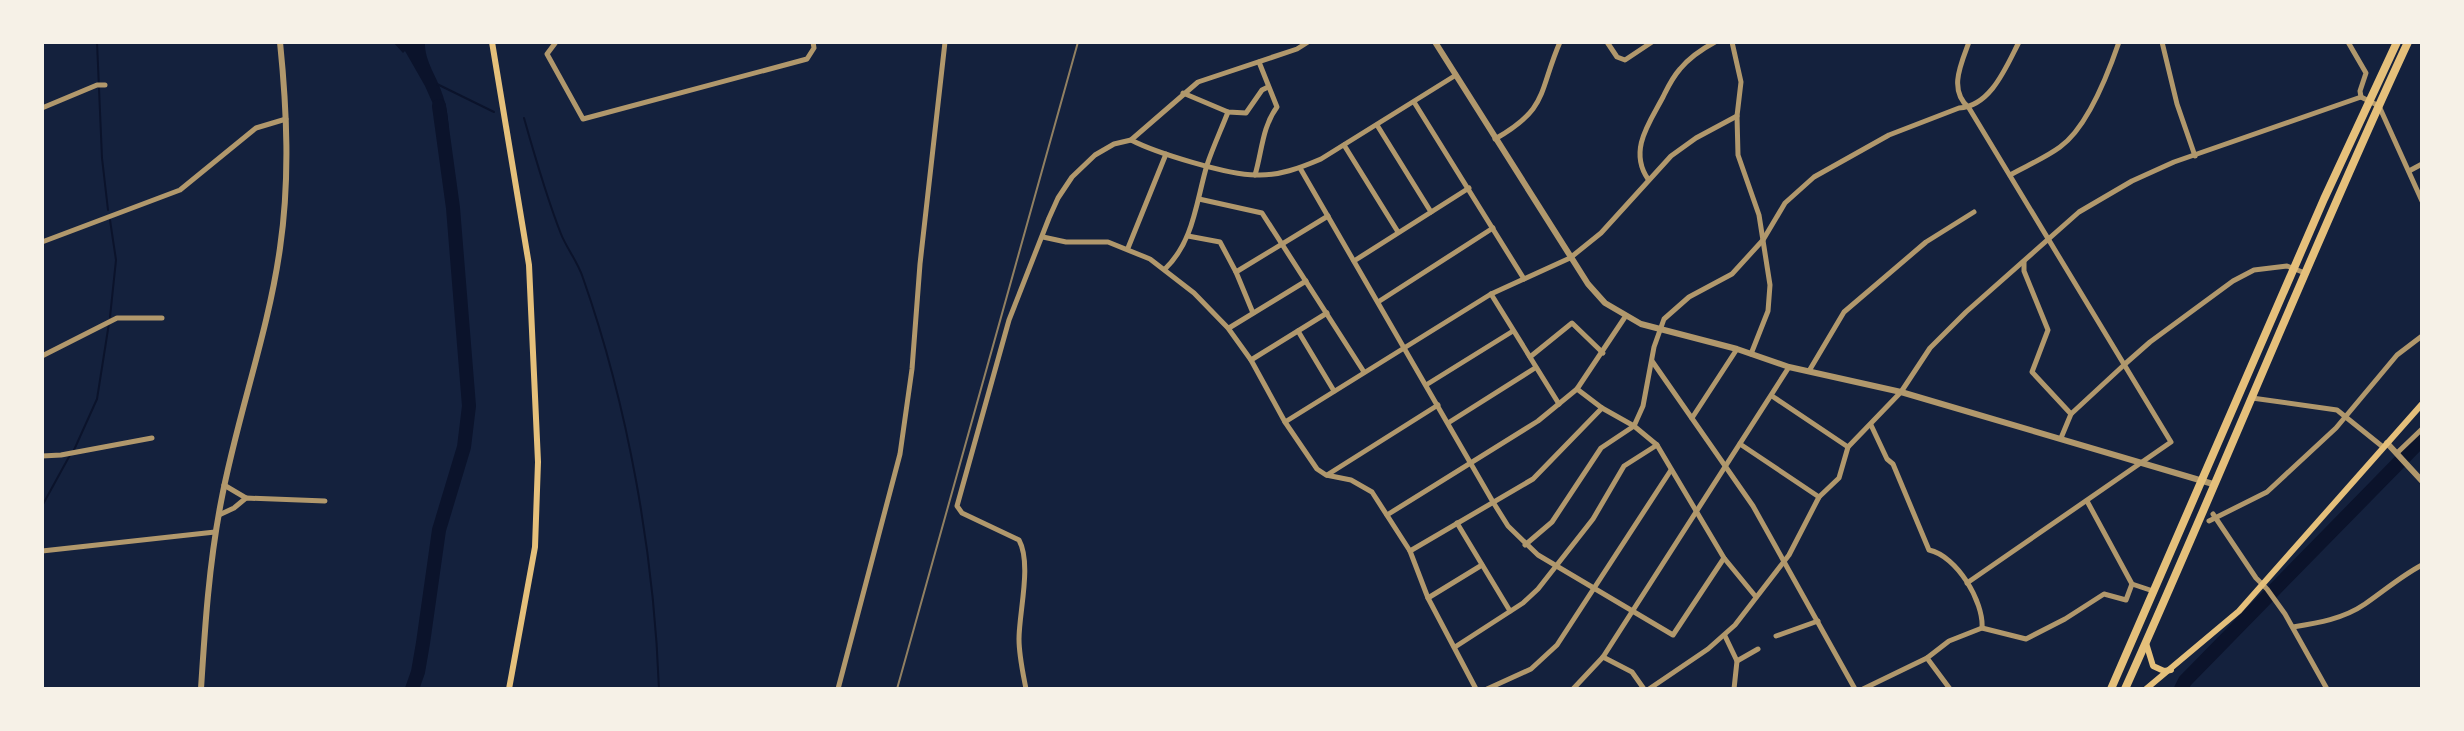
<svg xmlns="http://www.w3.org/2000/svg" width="2464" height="731" viewBox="0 0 2464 731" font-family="Rubik,sans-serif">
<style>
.water{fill:#0b132b}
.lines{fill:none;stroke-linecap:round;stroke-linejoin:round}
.stream{stroke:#0b132b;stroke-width:2}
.river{stroke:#0b132b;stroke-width:14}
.minor{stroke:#b1986c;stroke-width:5}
.tertiary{stroke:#b1986c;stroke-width:6}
.secondary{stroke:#e5c07b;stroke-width:6}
.trunk{stroke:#e5c07b;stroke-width:8}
.rail{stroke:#918062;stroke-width:2}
</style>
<rect width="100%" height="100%" fill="#14213d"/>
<path class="water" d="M393,42h32c-1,19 13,36 18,54 5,15 6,28 6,44l-24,-54 -20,-35 -2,2z"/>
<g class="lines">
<g class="stream">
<polyline points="97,42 102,158 108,210"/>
<polyline points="437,84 494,112"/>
<path d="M524,118c11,39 22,78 37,116 6,15 17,28 22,44 45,128 71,275 76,411"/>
<polyline points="110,220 116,260 110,317"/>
<polyline points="74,450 97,399 109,323"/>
<polyline points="42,506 70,455"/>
</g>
<g class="river">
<polyline points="412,689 418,672 423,643 439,530 464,447 469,406 453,208 439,106"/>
<polyline points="2181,689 2185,681 2422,439"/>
</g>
<g class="minor">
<polyline points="556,42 547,54 583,119 807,59 814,48 813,42"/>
<polyline points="1607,42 1617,57 1625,60 1652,42"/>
<polyline points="1732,42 1741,82 1737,116 1738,155 1759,215 1770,285 1768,311 1751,354"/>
<polyline points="2162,42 2177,104 2195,156"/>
<polyline points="2348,42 2366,73 2360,91 2361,97"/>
<polyline points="1183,93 1228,112 1246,113 1262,90 1268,87"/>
<polyline points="1414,102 1524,279"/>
<polyline points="42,108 97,85 105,85"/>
<polyline points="1377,125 1431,212"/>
<path d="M1495,139c54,-31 43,-46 65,-97"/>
<path d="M1131,140c25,13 97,35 125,35 23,1 44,-7 65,-16l135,-84"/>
<polyline points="1344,145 1398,232"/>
<polyline points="1300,168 1493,502 1508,526 1538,555 1673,635 1724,558"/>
<polyline points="2409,171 2422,164"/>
<path d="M1255,175c7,-23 7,-48 22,-68l-18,-45"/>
<path d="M2010,175c16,-9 35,-17 50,-28 28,-20 48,-73 59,-105"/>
<path d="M1648,179c-20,-29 2,-57 15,-82 5,-10 9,-19 17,-28 9,-11 22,-20 35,-27"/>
<polyline points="1199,199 1262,213 1364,372"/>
<polyline points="1188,236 1220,242 1236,272 1253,313"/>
<polyline points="1043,237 1066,242 1108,242 1150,259 1194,293 1228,328 1251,360 1285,422 1317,469 1326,475 1351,480 1372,492 1410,551 1428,598 1476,689"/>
<polyline points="42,242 180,190 256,128 286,119"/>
<polyline points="1128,248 1166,154"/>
<polyline points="1354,261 1469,188"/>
<polyline points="2024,262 2024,271 2048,330 2032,372 2071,414"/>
<path d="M1165,269c29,-28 31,-67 42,-104 6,-18 14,-35 21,-53"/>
<polyline points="1236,272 1328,216"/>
<polyline points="1491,294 1559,404"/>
<polyline points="1378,302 1493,228"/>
<polyline points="1229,328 1306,281"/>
<polyline points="1298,331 1334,391"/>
<polyline points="42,356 117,318 162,318"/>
<polyline points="1530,357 1572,323 1603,353"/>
<polyline points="1251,360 1327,313"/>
<polyline points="1652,361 1753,506 1855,689"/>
<polyline points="1809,371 1844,312 1926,242 1974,212"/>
<polyline points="1426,385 1513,331"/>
<polyline points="1577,389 1602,408 1634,426 1657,445 1724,558 1756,597"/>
<polyline points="1772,396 1848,447"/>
<polyline points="2252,398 2337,410 2383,447"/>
<polyline points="1692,418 1737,349"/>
<polyline points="1285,422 1491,294 1570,258 1601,233 1671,156 1696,138 1737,116"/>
<polyline points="1448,423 1535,368"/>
<path d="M1871,425l16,34 6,5 36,86c28,6 55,52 53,78"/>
<polyline points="2061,438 2071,414 2125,364 2150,342 2233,281 2254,270 2287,266 2305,273"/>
<polyline points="1740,444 1819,497"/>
<polyline points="2397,453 2422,429"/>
<polyline points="42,456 61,455 152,438"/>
<polyline points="1327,475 1438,405"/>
<polyline points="224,485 246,498"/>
<polyline points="2087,501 2132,584 2153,591"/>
<polyline points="2213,514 2256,578 2267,589 2285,614 2327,689"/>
<polyline points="219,515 234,508 246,498 325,501"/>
<polyline points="1387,515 1538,421 1577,389 1625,317"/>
<polyline points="2209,521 2267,492 2336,428 2397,355 2422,336"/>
<polyline points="1457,523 1510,611"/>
<path d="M1525,545l27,-23 49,-74 33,-22 9,-20 11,-59 10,-28 25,-22 43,-23 31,-34 22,-37 29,-26 75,-42 70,-27c32,-2 47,-41 60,-66"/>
<polyline points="42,551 215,532"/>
<polyline points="1410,551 1533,479 1602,408"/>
<path d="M1967,583l204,-141 -202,-334c-21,-18 -8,-44 0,-66"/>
<polyline points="1428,598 1482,565"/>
<path d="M2293,627c25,-4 50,-8 72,-23 19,-13 36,-28 57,-39"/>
<polyline points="1725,636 1737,661 1734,689"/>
<polyline points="1776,636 1818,621"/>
<polyline points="1455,647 1523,603 1538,589 1593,519 1624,466 1657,445"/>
<polyline points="1603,657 1632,672 1644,689"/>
<polyline points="1927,658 1950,689"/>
<polyline points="1737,661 1758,649"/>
<polyline points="838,689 900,454 912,369 920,264 945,42"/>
<path d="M1026,689c-3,-16 -7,-33 -7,-50 0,-27 13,-75 0,-99l-57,-27 -5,-7 52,-186 40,-102 9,-20 14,-21 23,-22 19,-11 17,-4 67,-58 99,-33 11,-7"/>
<polyline points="1487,689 1531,669 1557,645 1671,470"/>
<polyline points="1573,689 1603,657 1789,367"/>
<polyline points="1649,689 1708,649 1735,625 1789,555 1819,497 1839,478 1848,447 1901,392 1930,348 1966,312 2079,212 2132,181 2174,162 2361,97 2379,106 2422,201"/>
<polyline points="1863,689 1927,658 1949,641 1982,628 2026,639 2065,619 2104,594 2126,600 2132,584"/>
</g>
<g class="tertiary">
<polyline points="1435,42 1588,284 1605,303 1641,324 1737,349 1789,367 1901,392 2213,484"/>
<polyline points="2387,443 2422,481"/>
<path d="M201,689c4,-63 8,-125 20,-187 16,-86 47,-168 59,-254 10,-69 7,-137 0,-206"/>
</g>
<g class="secondary">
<polyline points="492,42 529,265 538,462 535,547 509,689"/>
<polyline points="2146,643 2153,666 2164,671 2171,670"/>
<polyline points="2146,689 2239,611 2422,404"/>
</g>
<g class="trunk">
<polyline points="2111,689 2324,199 2397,42"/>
<path d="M2125,689c97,-215 184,-434 283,-647"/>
</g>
<polyline class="rail" points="897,689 1078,42"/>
</g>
<rect width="2464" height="731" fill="none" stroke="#f6f1e7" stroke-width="88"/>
</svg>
